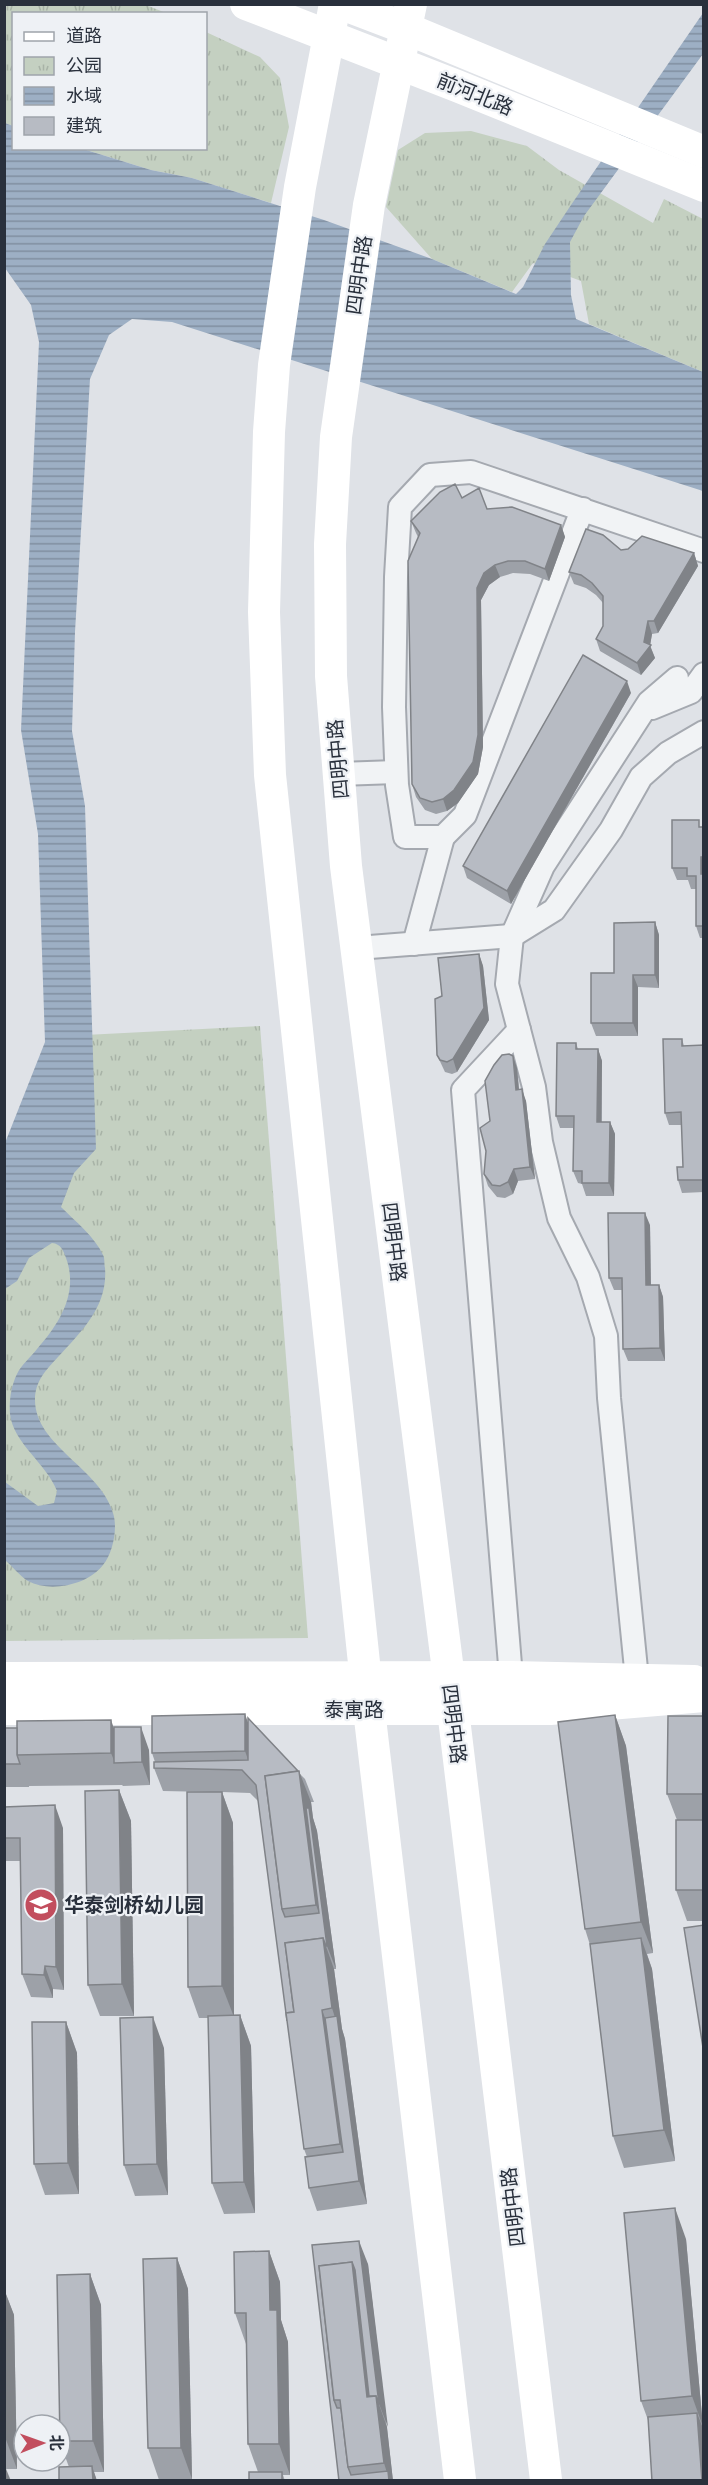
<svg xmlns="http://www.w3.org/2000/svg" width="708" height="2485" viewBox="0 0 708 2485" font-family="Overpass,'Noto Sans SC',sans-serif">
<style>
.park{fill:url(#park-tufts)}
.water{fill:url(#water-rules)}
.lines{fill:none;stroke-linecap:round;stroke-linejoin:round}
.minor-casing{stroke:#a5a9b0;stroke-width:26}
.minor{stroke:#f1f3f5;stroke-width:22}
.secondary{stroke:#fff;stroke-width:32}
.wall{fill:#9da1a8}
.shaded-wall{fill:#808388}
.building{fill:#b7bbc3;stroke:#808388;stroke-width:1.5}
.labels{text-anchor:middle;stroke-width:4.5;stroke-linejoin:round;paint-order:stroke}
.street-label{font-size:20px;fill:#29303c;stroke:#eef1f5}
.poi-label{font-size:20px;font-weight:bold;fill:#29303c;stroke:#eef1f5;text-anchor:start}
</style>
<defs>
<pattern id="park-tufts" width="24" height="20" patternUnits="userSpaceOnUse" patternTransform="scale(1.5)"><rect width="24" height="20" fill="#c4d0c1"/><path d="M3 7l-1-3M5 7V3M7 7l1-3M15 17l-1-3M17 17v-4M19 17l1-3" fill="none" stroke="#a8b3a7"/></pattern>
<pattern id="water-rules" width="6" height="5" patternUnits="userSpaceOnUse" patternTransform="scale(1.5)"><rect width="6" height="5" fill="#9dafc4"/><path d="M0 2.5h6" fill="none" stroke="#808fa0"/></pattern>
</defs>
<rect width="100%" height="100%" fill="#dfe2e7"/>
<g class="park">
<polygon points="5,4 146,5 166,13 14,14 13,126 5,123"/>
<polygon points="206,32 260,57 280,78 289,127 271,203 192,178 151,170 83,149 206,148"/>
<polygon points="471,131 527,146 559,170 653,223 664,199 703,219 703,372 589,324 581,281 533,263 512,292 432,259 386,207 398,150 425,133"/>
<polygon points="260,1026 308,1638 5,1641 4,1252 85,1035"/>
</g>
<path class="water" d="M703,13v41l-119,162 -14,26 1,53 5,24 127,53v119l-531,-169 -40,-3 -23,16 -19,44 -15,253 -3,99 13,75 11,343 -22,24 -13,34c14,14 34,30 42,48 2,3 1,9 2,13 3,38 -23,63 -47,89 -12,13 -23,24 -23,43 0,46 66,69 78,113 5,15 0,40 -10,52 -15,20 -53,28 -75,16 -8,-5 -16,-15 -23,-21v-78l33,24 16,-3 3,-12c-10,-27 -44,-48 -47,-77 -1,-13 1,-28 7,-40 4,-9 14,-17 20,-25 22,-25 42,-56 29,-91 -3,-8 -5,-14 -14,-15l-23,15 -12,23 -12,8v-146l40,-101 -7,-208 -17,-104 18,-388 -8,-37 -26,-37v-145l8,3 1,22 69,1 68,21 41,8 132,42 108,39 84,35 7,-7 22,-43 26,-39z"/>
<g class="lines">
<g class="minor-casing">
<g id="minor">
<polyline points="583,509 582,510 465,815 443,837 405,837 397,785 394,707 396,577 400,507 430,475 471,472 704,551"/>
<polyline points="652,708 691,692 704,674"/>
<polyline points="339,774 396,772"/>
<polyline points="414,944 443,837"/>
<polyline points="357,948 512,936 554,910 611,830 641,777 668,753 704,732"/>
<polyline points="511,1677 463,1090 519,1030"/>
<polyline points="637,1679 609,1398 606,1336 588,1277 559,1218 541,1142 534,1087 507,984 512,936 543,866 649,702 677,678"/>
</g>
</g>
<use href="#minor" class="minor"/>
<g class="secondary">
<polyline points="246,4 457,86 704,186"/>
<polyline points="335,4 300,187 274,365 269,432 264,612 270,775 369,1710 460,2480"/>
<polyline points="342,4 405,28 704,152"/>
<polyline points="411,4 369,205 336,437 330,544 331,676 346,866 453,1710 546,2480"/>
<polyline points="4,1678 511,1677 694,1681"/>
<polyline points="4,1709 550,1709 704,1696"/>
</g>
</g>
<g class="wall">
<polygon points="462,498 487,509 561,525 565,537 549,581 530,574 513,573 500,577 489,585 481,600 483,747 478,774 458,803 447,811 436,814 425,810 416,797 412,784 418,537 416,533 411,521"/>
<polygon points="621,550 694,553 698,566 658,633 652,634 650,645 655,658 641,675 600,651 596,639 603,626 603,603 596,595 586,588 574,584 569,572"/>
<polygon points="631,693 511,904 467,878 463,866"/>
<polygon points="702,827 704,827 704,938 700,938 696,926 696,889 691,889 688,880 677,880 672,868"/>
<polygon points="655,922 659,935 659,988 638,987 638,1036 596,1036 591,1023 614,973"/>
<polygon points="479,954 483,966 489,1020 457,1072 452,1074 445,1072 437,1055 442,996"/>
<polygon points="682,1039 684,1046 704,1045 704,1192 682,1193 678,1180 683,1167 682,1125 669,1125 665,1113"/>
<polygon points="576,1043 578,1049 598,1049 602,1061 602,1122 610,1122 615,1134 614,1196 586,1196 582,1184 578,1183 573,1171 573,1128 560,1128 556,1116"/>
<polygon points="517,1068 519,1089 526,1101 535,1179 518,1181 513,1194 505,1198 497,1197 488,1186 484,1174 490,1121"/>
<polygon points="650,1225 651,1285 659,1285 663,1297 665,1361 628,1361 623,1349 622,1290 614,1290 609,1278"/>
<polygon points="615,1715 626,1746 653,1953 647,1954 652,1969 675,2161 624,2168 613,2136 590,1945 585,1929"/>
<polygon points="704,1716 704,1921 687,1921 676,1890 677,1820 667,1794"/>
<polygon points="248,1722 305,1779 314,1802 311,1802 313,1818 317,1831 336,1969 334,1969 342,2029 345,2039 367,2204 317,2211 309,2188 307,2157 304,2149 258,1801 250,1793 222,1792 233,1823 234,2015 240,2015 251,2046 255,2213 224,2214 212,2183 208,2018 199,2018 188,1987 211,1792 163,1791 154,1768 155,1762 152,1753"/>
<polygon points="4,1728 114,1728 149,1750 150,1785 123,1786 122,1785 29,1786 29,1787 4,1787"/>
<polygon points="119,1790 131,1821 134,2016 100,2016 88,1985"/>
<polygon points="4,1807 63,1828 64,1990 53,1989 53,1998 31,1997 22,1974 20,1861 4,1861"/>
<polygon points="66,2022 77,2053 79,2194 45,2195 34,2164"/>
<polygon points="164,2048 168,2195 135,2196 124,2165"/>
<polygon points="686,2239 703,2427 702,2427 704,2431 704,2481 648,2420 641,2401"/>
<polygon points="312,2245 368,2264 393,2481 339,2481"/>
<polygon points="269,2251 280,2282 281,2320 288,2342 290,2475 283,2475 285,2481 249,2481 258,2472 248,2444 246,2344 235,2313"/>
<polygon points="177,2258 188,2289 192,2479 159,2480 148,2448"/>
<polygon points="90,2274 101,2305 104,2472 94,2472 97,2481 59,2481 69,2467 60,2443 60,2425"/>
<polygon points="4,2289 14,2315 17,2469 6,2469 4,2481"/>
</g>
<g class="shaded-wall">
<polygon points="561,525 565,537 549,581 545,569"/>
<polygon points="694,553 698,566 658,633 654,621"/>
<polygon points="495,565 500,577 489,585 481,600 483,747 478,774 458,803 447,811 443,799 477,588 484,573"/>
<polygon points="648,621 652,634 650,646 655,658 641,675 637,663 644,642"/>
<polygon points="627,681 631,693 511,904 507,891"/>
<polygon points="701,857 704,864 704,881 701,874"/>
<polygon points="655,922 659,935 659,988 655,975"/>
<polygon points="479,954 483,966 489,1020 457,1072 453,1059"/>
<polygon points="633,975 638,987 638,1036 633,1023"/>
<polygon points="598,1049 602,1061 601,1134 597,1122"/>
<polygon points="513,1056 517,1068 520,1102 516,1090"/>
<polygon points="522,1089 526,1101 535,1179 530,1167"/>
<polygon points="610,1122 615,1134 614,1196 609,1183"/>
<polygon points="514,1169 518,1181 513,1194 508,1182"/>
<polygon points="645,1213 650,1225 651,1297 646,1285"/>
<polygon points="659,1285 663,1297 665,1361 660,1348"/>
<polygon points="245,1714 256,1745 256,1783 245,1751"/>
<polygon points="615,1715 626,1746 653,1953 641,1922"/>
<polygon points="111,1720 122,1751 115,1763 111,1753"/>
<polygon points="141,1727 149,1750 150,1785 142,1762"/>
<polygon points="299,1771 311,1802 313,1818 317,1831 336,1969 327,1946 325,1928 316,1905"/>
<polygon points="119,1790 131,1821 134,2016 122,1984"/>
<polygon points="222,1792 233,1823 234,2017 222,1986"/>
<polygon points="55,1805 63,1828 64,1990 56,1967"/>
<polygon points="323,1938 334,1969 342,2029 345,2039 367,2204 359,2181 338,2027 332,2008"/>
<polygon points="641,1938 652,1969 675,2161 664,2130"/>
<polygon points="45,1966 53,1989 53,1998 44,1975"/>
<polygon points="322,2010 334,2041 351,2175 340,2144"/>
<polygon points="240,2015 251,2046 255,2213 244,2182"/>
<polygon points="153,2017 164,2048 168,2195 157,2164"/>
<polygon points="66,2022 77,2053 79,2194 68,2163"/>
<polygon points="675,2208 686,2239 703,2427 692,2396"/>
<polygon points="359,2241 368,2264 388,2427 379,2404"/>
<polygon points="269,2251 280,2282 281,2320 288,2342 290,2475 279,2444 270,2310"/>
<polygon points="177,2258 188,2289 192,2479 181,2448"/>
<polygon points="352,2262 363,2293 376,2404 367,2397"/>
<polygon points="90,2274 101,2305 104,2472 93,2441"/>
<polygon points="4,2289 14,2315 17,2469 5,2437"/>
<polygon points="376,2396 387,2427 393,2481 389,2481 388,2476 384,2463"/>
<polygon points="697,2413 704,2431 704,2481 702,2481"/>
<polygon points="4,2464 11,2481 4,2481"/>
<polygon points="92,2466 97,2481 93,2481"/>
</g>
<g class="building">
<polygon points="455,484 462,498 479,488 487,509 512,507 561,525 545,569 525,561 508,561 495,565 484,573 477,588 478,735 473,762 454,790 443,799 432,802 420,798 412,784 408,561 420,533 411,521 440,492"/>
<polygon points="586,529 603,535 621,550 628,549 642,536 694,553 654,621 648,621 644,642 651,645 637,663 596,639 603,626 603,596 592,583 581,575 569,572"/>
<polygon points="583,655 627,681 507,891 463,866"/>
<polygon points="672,820 699,820 699,827 704,827 704,857 701,857 701,874 704,874 704,926 696,926 696,876 687,876 687,868 672,868"/>
<polygon points="655,922 655,975 633,975 633,1023 591,1023 591,973 614,973 614,923"/>
<polygon points="479,954 484,1008 453,1059 447,1062 440,1060 437,1055 435,999 442,996 438,958"/>
<polygon points="663,1039 682,1039 682,1046 704,1045 704,1180 678,1180 677,1167 683,1167 681,1112 665,1113"/>
<polygon points="557,1043 576,1043 576,1049 598,1049 597,1122 610,1122 609,1183 582,1183 582,1171 573,1171 574,1116 556,1116"/>
<polygon points="509,1054 513,1056 516,1090 522,1089 530,1167 514,1169 508,1182 500,1186 492,1185 484,1174 486,1151 480,1128 490,1121 485,1081 494,1065 502,1055"/>
<polygon points="608,1213 645,1213 646,1285 659,1285 660,1348 623,1349 622,1278 609,1278"/>
<polygon points="245,1714 245,1751 152,1753 152,1716"/>
<polygon points="615,1715 641,1922 585,1929 558,1722"/>
<polygon points="668,1716 704,1716 704,1794 667,1794"/>
<polygon points="248,1718 298,1771 265,1776 282,1909 285,1917 319,1913 306,1808 309,1808 327,1946 326,1946 323,1938 285,1943 294,2012 286,2013 287,2021 256,1785 242,1770 154,1768 154,1762 248,1760"/>
<polygon points="111,1720 111,1753 17,1755 17,1721"/>
<polygon points="114,1727 141,1727 142,1762 114,1763"/>
<polygon points="4,1728 17,1728 17,1755 20,1764 4,1764"/>
<polygon points="299,1771 316,1905 282,1909 265,1776"/>
<polygon points="119,1790 122,1984 88,1985 85,1791"/>
<polygon points="187,1792 222,1792 222,1986 188,1987"/>
<polygon points="55,1805 56,1967 45,1966 44,1975 22,1974 20,1838 4,1838 4,1807"/>
<rect x="676" y="1820" width="28" height="70"/>
<polygon points="704,1925 704,2054 684,1928"/>
<polygon points="323,1938 332,2008 322,2010 340,2144 304,2149 286,2013 294,2012 285,1943"/>
<polygon points="641,1938 664,2130 613,2136 590,1944"/>
<polygon points="240,2015 244,2182 212,2183 208,2016"/>
<polygon points="337,2016 359,2181 309,2188 305,2157 343,2152 325,2018"/>
<polygon points="153,2017 157,2164 124,2165 120,2018"/>
<polygon points="32,2022 66,2022 68,2163 34,2164"/>
<polygon points="675,2208 692,2396 641,2401 624,2213"/>
<polygon points="359,2241 379,2404 376,2396 369,2396 355,2270 352,2262 319,2266 334,2400 337,2408 341,2408 348,2467 351,2475 388,2471 389,2481 339,2481 312,2245"/>
<polygon points="269,2251 270,2310 277,2310 279,2444 248,2444 246,2313 235,2313 234,2252"/>
<polygon points="177,2258 181,2448 148,2448 143,2259"/>
<polygon points="352,2262 367,2397 376,2396 384,2463 348,2467 340,2400 334,2400 319,2266"/>
<polygon points="90,2274 93,2441 60,2441 57,2275"/>
<polygon points="4,2389 5,2437 4,2437"/>
<polygon points="697,2413 702,2481 652,2481 648,2417"/>
<polygon points="92,2466 93,2481 59,2481 59,2467"/>
<rect x="249" y="2472" width="33" height="9"/>
<rect x="149" y="2480" width="33" height="1"/>
</g>
<defs>
<g id="school-disc" transform="scale(1.725)"><circle r="9.5" fill="#c24e5e" stroke="#eef1f5"/><path d="M0-5L7-2L0 1L-7-2ZM-4 1L0 2.5L4 1V4Q0 6-4 4Z" fill="#fff"/></g>
</defs>
<g fill-rule="evenodd">
<use href="#school-disc" x="41" y="1905"/>
</g>
<g class="labels">
<g class="street-label">
<text transform="translate(475 94) rotate(22)" y="7">前河北路</text>
<text transform="translate(359 275) rotate(-82)" y="7">四明中路</text>
<text transform="translate(338 759) rotate(-95)" y="7">四明中路</text>
<text transform="translate(394 1242) rotate(83)" y="7">四明中路</text>
<text x="354" y="1717">泰寓路</text>
<text transform="translate(454 1724) rotate(83)" y="7">四明中路</text>
<text transform="translate(513 2207) rotate(-97)" y="7">四明中路</text>
</g>
<g class="poi-label">
<text x="64" y="1912">华泰剑桥幼儿园</text>
</g>
</g>
<rect width="708" height="2485" fill="none" stroke="#29303c" stroke-width="12"/>
<rect x="12" y="12" width="195" height="138" fill="#eef1f5" stroke="#9fa4ab" stroke-width="1.5"/>
<rect x="24" y="32" width="30" height="9" fill="#ffffff" stroke="#9fa4ab" stroke-width="1.5"/>
<text x="66" y="42" font-size="18" fill="#29303c">道路</text>
<rect x="24" y="57" width="30" height="18" fill="url(#park-tufts)" stroke="#9fa4ab" stroke-width="1.5"/>
<text x="66" y="72" font-size="18" fill="#29303c">公园</text>
<rect x="24" y="87" width="30" height="18" fill="url(#water-rules)" stroke="#9fa4ab" stroke-width="1.5"/>
<text x="66" y="102" font-size="18" fill="#29303c">水域</text>
<rect x="24" y="117" width="30" height="18" fill="#b7bbc3" stroke="#9fa4ab" stroke-width="1.5"/>
<text x="66" y="132" font-size="18" fill="#29303c">建筑</text>
<g transform="translate(42 2443) rotate(89)"><circle r="28" fill="#eef1f5" stroke="#9fa4ab" stroke-width="1.5"/>
<path d="M0-4.5L10 22L0 15L-10 22Z" fill="#c24e5e"/>
<text y="-9" font-size="16" font-weight="bold" text-anchor="middle" fill="#29303c">北</text>
</g>
</svg>
